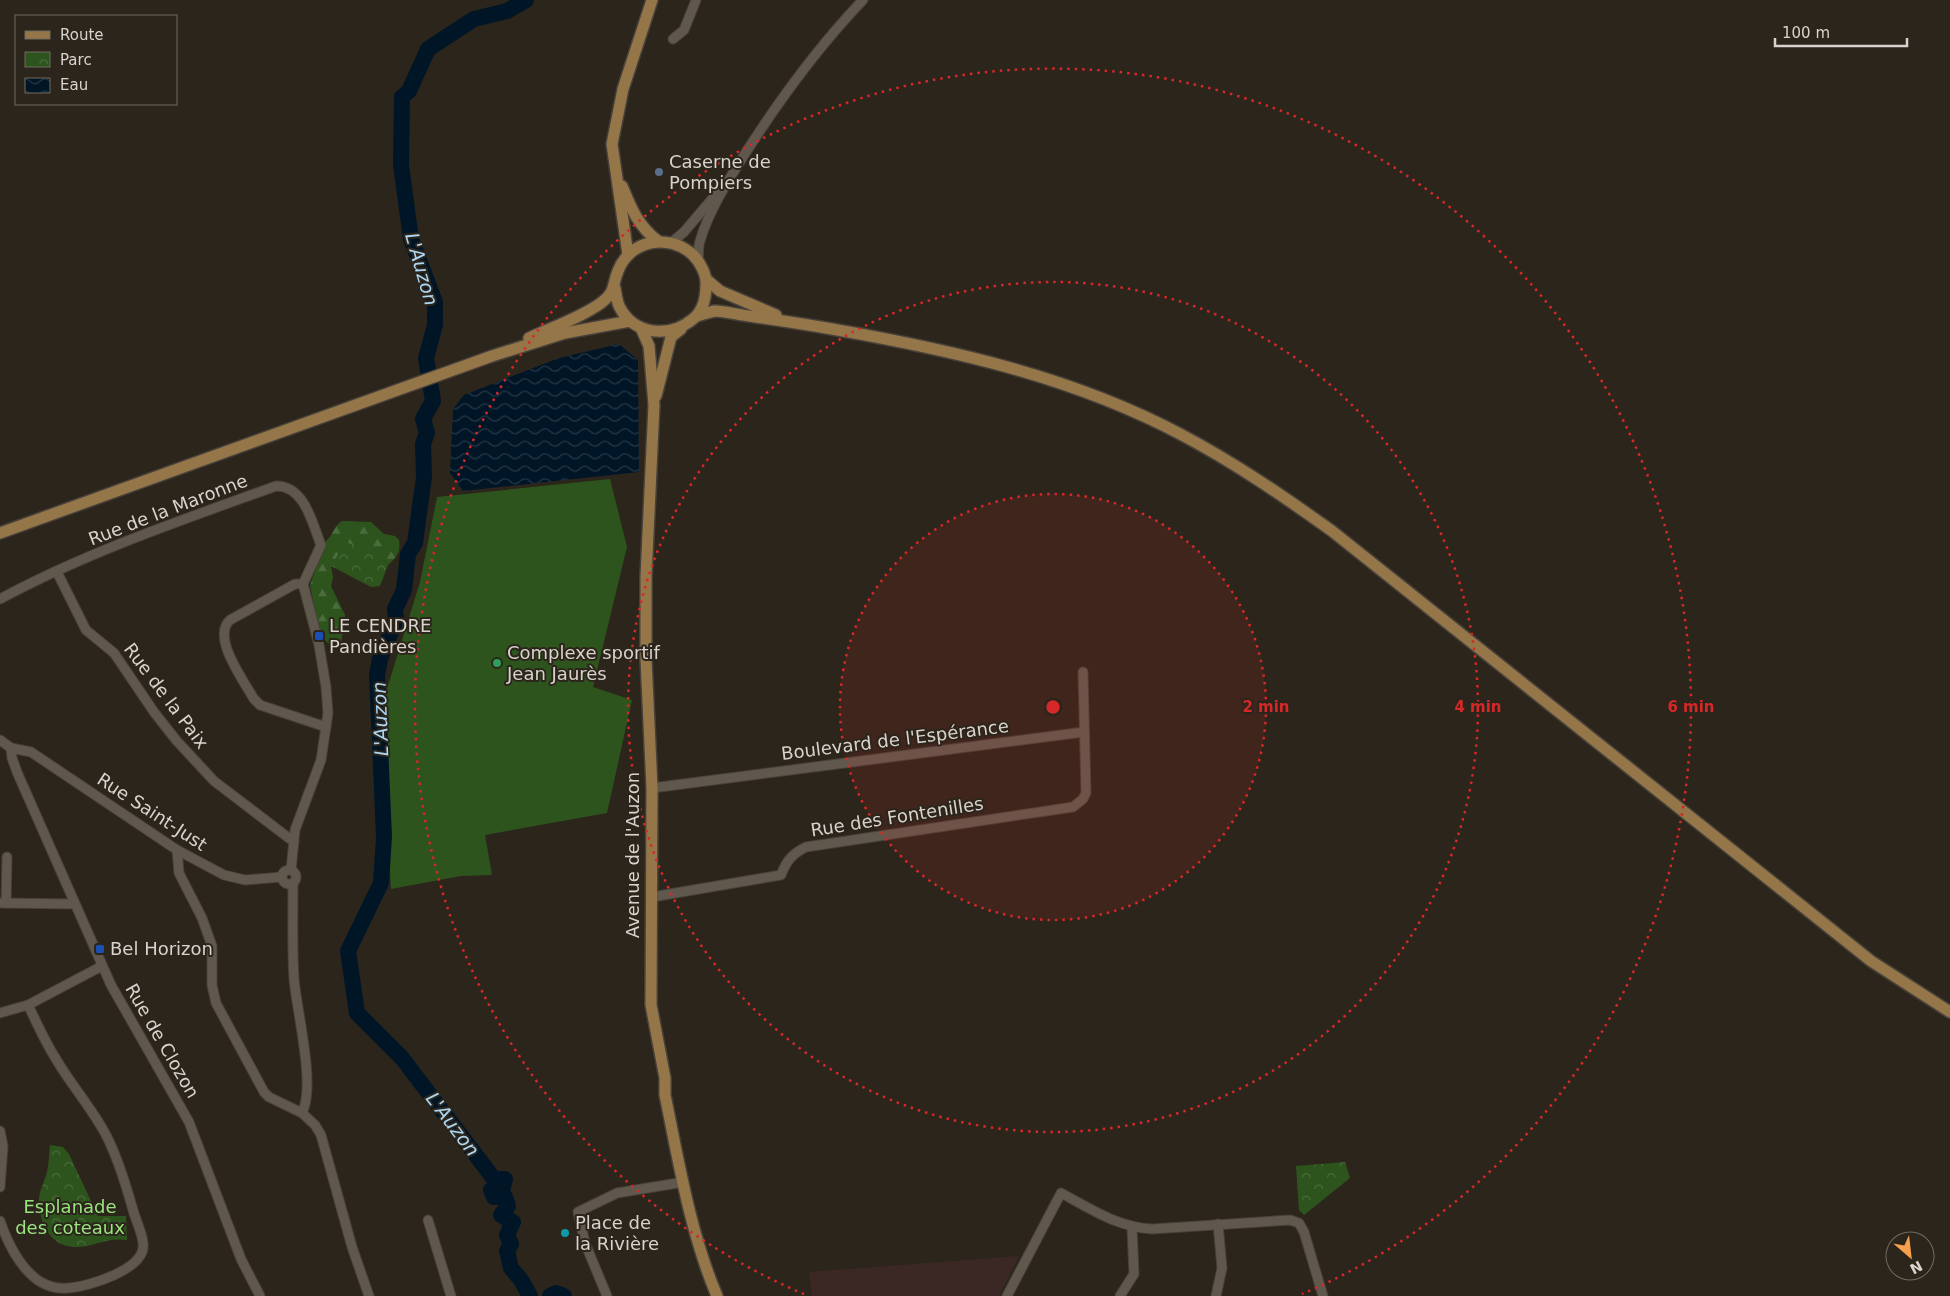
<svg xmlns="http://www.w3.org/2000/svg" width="1950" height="1296" viewBox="0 0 1950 1296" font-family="'DejaVu Sans',sans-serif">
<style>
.education{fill:#3b2824}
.forest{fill:url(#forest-firs)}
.park{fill:url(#park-crowns)}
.pitch{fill:#2d541d}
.water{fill:url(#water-waves)}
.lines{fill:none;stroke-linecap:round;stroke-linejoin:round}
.river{stroke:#001627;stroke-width:16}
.minor-casing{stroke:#48413a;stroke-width:11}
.major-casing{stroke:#48413a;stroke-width:14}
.minor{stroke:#61584d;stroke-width:9}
.major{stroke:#957649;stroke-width:11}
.ring{fill:none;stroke:#d62828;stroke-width:2.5;stroke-dasharray:2.5 5}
.service-dot{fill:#5c6f8a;stroke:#2c251b;stroke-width:2}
.transit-dot{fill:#1a4fb4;stroke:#2c251b;stroke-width:2}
.leisure-dot{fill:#2e9e5b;stroke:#2c251b;stroke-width:2}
.culture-dot{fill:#0f9aa8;stroke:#2c251b;stroke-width:2}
.labels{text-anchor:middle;stroke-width:4;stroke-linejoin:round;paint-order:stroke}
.poi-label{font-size:18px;fill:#d9d3cd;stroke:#2c251b;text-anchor:start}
.street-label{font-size:18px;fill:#d9d3cd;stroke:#2c251b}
.park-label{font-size:18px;fill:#9ae480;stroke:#2c251b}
.water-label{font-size:19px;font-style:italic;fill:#add8f5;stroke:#2c251b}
.centre{fill:#d62828;stroke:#2c251b;stroke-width:2.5}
.ring-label{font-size:15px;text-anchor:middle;font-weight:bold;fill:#d62828;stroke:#2c251b;stroke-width:4;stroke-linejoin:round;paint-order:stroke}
</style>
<defs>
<pattern id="forest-firs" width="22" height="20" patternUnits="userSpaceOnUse" patternTransform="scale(1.25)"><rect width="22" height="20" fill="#2d541d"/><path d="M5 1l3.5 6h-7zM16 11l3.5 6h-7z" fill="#4b6c3d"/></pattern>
<pattern id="park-crowns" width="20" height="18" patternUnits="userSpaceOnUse" patternTransform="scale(1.25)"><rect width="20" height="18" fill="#2d541d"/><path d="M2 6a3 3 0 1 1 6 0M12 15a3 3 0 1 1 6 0" fill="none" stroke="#4b6c3d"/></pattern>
<pattern id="water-waves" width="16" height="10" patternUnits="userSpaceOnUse" patternTransform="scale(1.25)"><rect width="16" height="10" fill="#001627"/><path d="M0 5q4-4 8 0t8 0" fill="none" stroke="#253745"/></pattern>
</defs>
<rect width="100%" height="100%" fill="#2c251b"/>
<polygon class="education" points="1019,1256 999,1296 812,1296 809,1272"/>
<path class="forest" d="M342,521l29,1 13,12 11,2 4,4c2,12 -2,17 -11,25l-6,-7 -51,8 2,12 -2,8 14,29 -4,28 -12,1 -9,-9 -10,-50 16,-44c7,-6 7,-14 16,-20z"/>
<g class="park">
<polygon points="346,542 382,558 388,565 380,586 371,587 331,566"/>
<path d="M50,1145l13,2 6,7 29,62h28l1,24c-22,-3 -35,8 -53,7 -25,-1 -36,-27 -35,-49 1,-9 6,-17 8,-26 2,-9 2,-18 3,-27z"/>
<polygon points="1345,1162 1350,1178 1304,1215 1299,1210 1296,1166"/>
</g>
<polygon class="pitch" points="610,479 627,547 593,687 632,700 607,813 485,835 492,875 461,876 391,889 381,708 420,582 437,497"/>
<polygon class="water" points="619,344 638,360 639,472 463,491 450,473 453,409 464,395 559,358"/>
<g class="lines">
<g class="river">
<polyline points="526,0 507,11 474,19 428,49 409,91 402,97 401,165 411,239 435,302 435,325 426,358 433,401 423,419 427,433 423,444 424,477 415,543 408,554 404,590 395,609 396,620 380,659 377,675 384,837 381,883 348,951 357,1013 402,1058 494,1179 505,1179 503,1187 491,1190 494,1197 505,1197 508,1206 501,1215 513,1222 507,1235 511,1244 507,1251 511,1268 521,1280 530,1296"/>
<polyline points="550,1296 556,1293 564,1296"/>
</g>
<g class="minor-casing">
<g id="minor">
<polyline points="673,39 684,30 696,0"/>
<polyline points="672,242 684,232 718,192"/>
<path d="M698,260c1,-6 0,-14 2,-19 8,-28 26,-57 41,-81 36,-57 76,-112 122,-160"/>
<polyline points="57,572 86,630 114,653 154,712 176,740 214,781 294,842"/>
<path d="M303,584h-8l-65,36c-19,17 14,61 24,79l6,6 66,22"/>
<path d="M0,599c87,-47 182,-79 276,-113 29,0 36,37 45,59l-18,39 16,61 7,42 2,26 -7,47 -26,70 -4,40"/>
<polyline points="0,740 11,748 31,752 177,850 224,875 245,880 282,877"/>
<polyline points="11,748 12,758 17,772 111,985 189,1122 241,1259 260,1296"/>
<polyline points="652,788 1084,732"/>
<polyline points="177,850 179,873 202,918 212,946 212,985 216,1003 264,1092 269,1097 302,1113"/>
<circle cx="289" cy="877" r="7"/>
<path d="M293,883c0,32 -1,64 1,96 3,34 22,107 8,134l13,12 6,10 31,112 17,49"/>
<path d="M652,897l129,-22c6,-15 11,-21 25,-28l267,-40 10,-8 3,-6 -3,-121"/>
<polyline points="0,903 75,904"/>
<polyline points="6,903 7,857"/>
<polyline points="0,1013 28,1005 102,966"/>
<polyline points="0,1131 3,1146 0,1187"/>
<polyline points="428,1220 451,1296"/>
<path d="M0,1221c7,20 20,47 39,60 8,5 19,8 29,7 20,-1 79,-19 75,-45 -1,-11 -7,-22 -10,-33 -7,-25 -15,-52 -27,-75 -14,-27 -35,-50 -50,-76 -11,-17 -19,-36 -28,-54"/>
<polyline points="607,1296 585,1243 578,1212 617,1193 684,1182"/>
<path d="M1007,1296l54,-103c30,16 56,34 91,36l138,-9 9,3 5,9 19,64"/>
<polyline points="1120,1296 1134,1274 1132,1228"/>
<polyline points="1216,1296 1222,1268 1218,1224"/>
</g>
</g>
<g class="major-casing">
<g id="major">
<path d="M622,186c9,22 16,40 36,55"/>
<polyline points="628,255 612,144 623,89 652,0"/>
<polyline points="707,280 720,291 776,315"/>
<path d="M697,316c6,-2 12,-4 18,-5 11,0 23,4 34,5 28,4 55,8 83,13 120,21 241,48 350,106 53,28 101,61 150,96l539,430 79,51"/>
<path d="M641,328l8,18 5,59 -8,172v82l6,129 -1,217 14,73v17c14,68 25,137 52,201"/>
<path d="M529,338c24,-11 51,-20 72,-35 15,-11 11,-18 17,-32 12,-32 52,-38 75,-16 7,7 14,20 13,30 0,12 -3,26 -13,34 -23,19 -59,17 -74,-13 -2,-5 -3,-12 -4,-18"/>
<polyline points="656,396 671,337 681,329"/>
<polyline points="0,533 492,356 565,333 630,321"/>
</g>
</g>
<use href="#minor" class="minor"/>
<use href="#major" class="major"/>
</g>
<circle cx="1053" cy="707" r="213" fill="#d62828" fill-opacity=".12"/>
<g class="ring">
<circle cx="1053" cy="707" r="213"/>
<circle cx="1053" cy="707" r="425"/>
<path d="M804 1294A638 638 0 1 1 1302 1294"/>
</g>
<circle class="service-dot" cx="659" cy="172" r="5"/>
<g class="transit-dot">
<rect x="314" y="631" width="10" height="10" rx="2.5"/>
<rect x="95" y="944" width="10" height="10" rx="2.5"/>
</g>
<circle class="leisure-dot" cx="497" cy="663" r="5"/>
<circle class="culture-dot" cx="565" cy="1233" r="5"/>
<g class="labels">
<g class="poi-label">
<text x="669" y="168">Caserne de<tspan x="669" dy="21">Pompiers</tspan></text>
<text x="329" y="632">LE CENDRE<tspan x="329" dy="21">Pandières</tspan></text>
<text x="507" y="659">Complexe sportif<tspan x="507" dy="21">Jean Jaurès</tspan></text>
<text x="110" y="955">Bel Horizon</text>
<text x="575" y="1229">Place de<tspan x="575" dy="21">la Rivière</tspan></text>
</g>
<g class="street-label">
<text transform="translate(168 510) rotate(-21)" y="6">Rue de la Maronne</text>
<text transform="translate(166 696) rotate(53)" y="6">Rue de la Paix</text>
<text transform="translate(895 740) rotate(-7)" y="6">Boulevard de l'Espérance</text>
<text transform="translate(152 812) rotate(33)" y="6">Rue Saint-Just</text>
<text transform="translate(897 817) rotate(-9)" y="6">Rue des Fontenilles</text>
<text transform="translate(633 855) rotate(-90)" y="6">Avenue de l'Auzon</text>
<text transform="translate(162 1041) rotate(60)" y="6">Rue de Clozon</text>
</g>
<g class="park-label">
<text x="70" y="1213">Esplanade<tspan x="70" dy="21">des coteaux</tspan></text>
</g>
<g class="water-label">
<text transform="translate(422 269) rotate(74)" y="7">L'Auzon</text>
<text transform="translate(380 719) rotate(-92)" y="7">L'Auzon</text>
<text transform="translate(453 1124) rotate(53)" y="7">L'Auzon</text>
</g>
</g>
<circle cx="1053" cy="707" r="8" class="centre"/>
<g class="ring-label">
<text x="1266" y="712">2 min</text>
<text x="1478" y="712">4 min</text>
<text x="1691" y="712">6 min</text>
</g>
<rect x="15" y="15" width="162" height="90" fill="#2c251b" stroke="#716b62"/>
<rect x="25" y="31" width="25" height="8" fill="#957649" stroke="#716b62"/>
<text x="60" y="40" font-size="15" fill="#d9d3cd">Route</text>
<rect x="25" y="52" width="25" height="15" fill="url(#park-crowns)" stroke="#716b62"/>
<text x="60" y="65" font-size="15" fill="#d9d3cd">Parc</text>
<rect x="25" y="78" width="25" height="15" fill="url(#water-waves)" stroke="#716b62"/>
<text x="60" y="90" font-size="15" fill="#d9d3cd">Eau</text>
<g transform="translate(1910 1256) rotate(152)"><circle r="24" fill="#2c251b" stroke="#716b62"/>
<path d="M0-4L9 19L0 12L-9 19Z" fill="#f9a04d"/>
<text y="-8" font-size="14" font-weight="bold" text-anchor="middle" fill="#d9d3cd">N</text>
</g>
<path d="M1775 38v8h132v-8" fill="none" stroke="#d9d3cd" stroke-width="2.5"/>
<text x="1782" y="38" font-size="15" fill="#d9d3cd" stroke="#2c251b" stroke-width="4" paint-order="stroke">100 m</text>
</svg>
